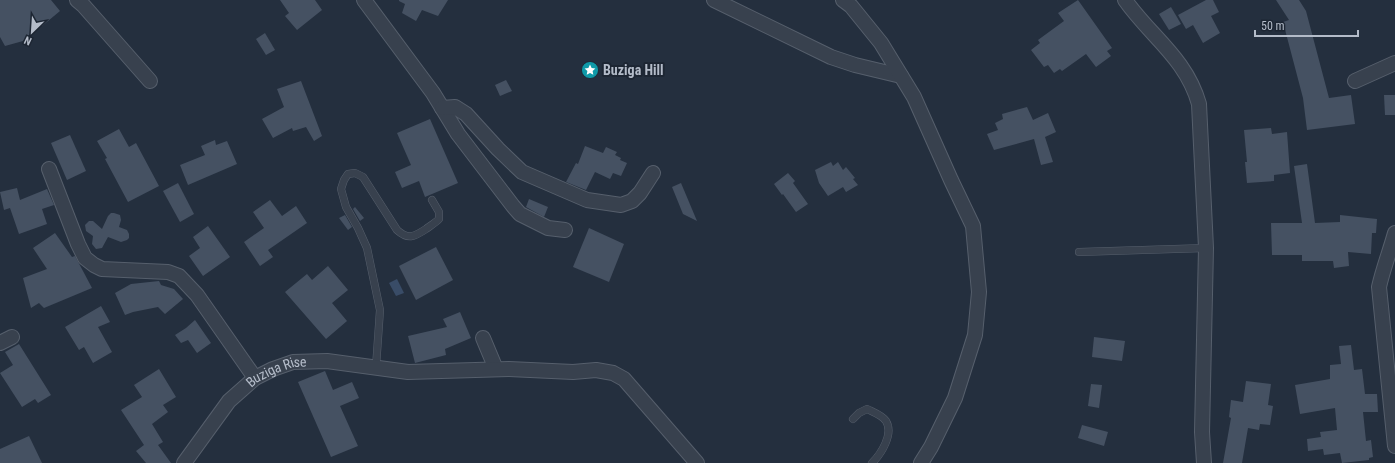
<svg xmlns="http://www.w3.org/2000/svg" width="1395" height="463" viewBox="0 0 1395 463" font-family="'Roboto Condensed',sans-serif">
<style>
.water{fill:#394c67}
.building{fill:#455162}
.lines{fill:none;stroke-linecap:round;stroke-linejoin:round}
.service-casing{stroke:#565f6c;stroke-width:8}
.minor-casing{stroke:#565f6c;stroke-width:16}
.service{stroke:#38414e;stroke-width:7}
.minor{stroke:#38414e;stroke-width:14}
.labels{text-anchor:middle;stroke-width:4;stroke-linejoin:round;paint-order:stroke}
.poi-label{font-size:14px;font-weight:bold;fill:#b4bcc9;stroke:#1d2633;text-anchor:start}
.street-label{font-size:14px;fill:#b4bcc9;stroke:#1d2633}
</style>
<rect width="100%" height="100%" fill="#242f3e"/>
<polygon class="water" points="397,279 404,293 396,296 389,283"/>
<g class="building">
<polygon points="0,0 51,0 60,11 42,26 40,24 23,41 5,46 0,37"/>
<polygon points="280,0 315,0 322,10 297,30 285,16 289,13"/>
<polygon points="399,0 448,0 438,16 422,10 416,21 402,13 405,4 399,1"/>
<polygon points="1078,0 1112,48 1107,51 1111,56 1096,67 1086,54 1062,71 1060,69 1054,73 1048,65 1044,67 1031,50 1040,43 1038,40 1064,21 1058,13"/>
<polygon points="1206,0 1213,0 1219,12 1211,16 1220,33 1203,43 1193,25 1186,29 1178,15"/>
<polygon points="1276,0 1299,0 1306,11 1329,98 1351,95 1355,124 1307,130 1303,98 1283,22 1289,20"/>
<polygon points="1171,7 1181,24 1169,30 1159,14"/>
<polygon points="265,33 275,50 266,55 256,39"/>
<polygon points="506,80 512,91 500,96 495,85"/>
<polygon points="301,81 322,136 314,141 306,127 293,131 292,128 273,138 262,119 284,107 277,89"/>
<polygon points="1384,95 1395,95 1395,115 1385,115"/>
<polygon points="1027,107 1033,120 1048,113 1056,132 1045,137 1053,162 1041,165 1034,139 994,150 987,134 998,130 995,123 1003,119 1002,114"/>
<polygon points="430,119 458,183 425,197 419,181 402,188 395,172 411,165 397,133"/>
<polygon points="1271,128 1272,134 1287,132 1290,173 1274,175 1274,181 1247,183 1245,162 1247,162 1244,130"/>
<polygon points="119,129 129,147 136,143 159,186 128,202 105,159 107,158 97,141"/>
<polygon points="70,135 86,171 67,180 51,143"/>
<polygon points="215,140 216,145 227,141 237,164 188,185 180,165 205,155 201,146"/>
<polygon points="585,146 603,153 606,147 617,152 615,155 621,158 620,160 627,163 621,176 613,173 610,179 595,172 586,190 566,182 576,163 578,164"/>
<polygon points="831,162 833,166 838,162 843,170 846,167 855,178 853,179 858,185 846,192 843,187 828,196 819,183 815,170"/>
<polygon points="1307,164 1315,223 1340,222 1340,215 1377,219 1376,233 1372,233 1371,254 1348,252 1349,266 1334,268 1333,261 1302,261 1302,255 1272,255 1271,223 1302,223 1294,166"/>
<polygon points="788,173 795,181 793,183 808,204 796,212 783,194 782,195 774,184"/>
<polygon points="178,183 194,214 180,222 163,191"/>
<polygon points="681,183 697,221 683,214 672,187"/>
<polygon points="17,188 20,200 47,189 54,205 42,209 47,224 19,234 10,208 4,210 0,192"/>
<polygon points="529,199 548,207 544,217 526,207"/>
<polygon points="270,200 282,216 296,206 307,223 268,250 273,257 260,266 244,242 264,228 253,212"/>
<polygon points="355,207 364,218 360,221 353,209"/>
<polygon points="111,213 114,213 120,215 121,220 119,227 127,230 129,234 129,238 127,240 121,242 108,237 102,248 96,249 92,244 93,236 86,231 85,225 89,221 93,221 102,229 108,216"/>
<polygon points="345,215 352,227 348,230 339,218"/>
<polygon points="208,226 230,257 203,276 189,256 200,248 193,237"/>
<polygon points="589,228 624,244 609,282 573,267"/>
<polygon points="55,233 72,257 75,256 92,288 44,308 39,303 31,308 23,278 47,269 33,248"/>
<polygon points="436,247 453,280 416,300 399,266"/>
<polygon points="328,266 348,290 332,303 347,321 326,339 285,292 307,274 312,280"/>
<polygon points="159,281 161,285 174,289 183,299 165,314 158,307 133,312 125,315 115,293 131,284"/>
<polygon points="101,306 110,322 98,327 112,352 93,363 84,347 79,350 65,327"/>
<polygon points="460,312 471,338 445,349 446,355 415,363 408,336 447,327 443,319"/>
<polygon points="195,320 211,343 197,353 188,340 181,343 175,335 186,328"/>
<polygon points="1094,337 1125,341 1122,361 1092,357"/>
<polygon points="19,344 51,395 38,403 35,399 22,407 0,373 13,365 5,352"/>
<polygon points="1351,345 1354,370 1362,369 1365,394 1377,394 1378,412 1363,412 1366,441 1371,440 1373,457 1369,458 1369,460 1342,463 1340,453 1324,455 1323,449 1308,451 1307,439 1321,437 1320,432 1337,430 1335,408 1300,414 1295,385 1330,379 1330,365 1341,364 1339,346"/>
<polygon points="159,369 176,397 163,405 168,412 152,424 163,442 158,445 171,463 146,463 136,451 144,445 121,410 142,397 134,385"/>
<polygon points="325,371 333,390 352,382 359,398 340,406 358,446 331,457 298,382"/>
<polygon points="1246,381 1271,384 1268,405 1273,406 1270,425 1260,424 1259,430 1248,428 1242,463 1223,463 1231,418 1229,417 1231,400 1243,402"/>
<polygon points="1091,384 1102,385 1099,408 1088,406"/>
<polygon points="1082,425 1108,432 1104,446 1078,438"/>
<polygon points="29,436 42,463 0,463 0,449"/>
</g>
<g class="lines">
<g class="service-casing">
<g id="service">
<polyline points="1079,252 1206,248"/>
<path d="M376,367l4,-57 -13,-62 -9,-20 -12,-21 -5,-18 3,-9 4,-6 7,-1 8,4 34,53c11,10 17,7 29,-1 4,-3 9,-6 13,-10v-7l-7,-12"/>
<path d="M853,419l6,-6 8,-4c6,3 15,6 19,12 8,13 -5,33 -14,42"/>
</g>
</g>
<g class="minor-casing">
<g id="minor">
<polyline points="77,0 83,5 150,81"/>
<polyline points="364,0 433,93 458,134 513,206 520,214 548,228 565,230"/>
<polyline points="714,0 831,57 855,65 901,76"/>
<polyline points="843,0 851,6 881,43 914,97 951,180 973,226 979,292 975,335 955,398 931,447 921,463"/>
<path d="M1125,0c26,37 61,58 74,104l7,144 -4,184 2,31"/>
<polyline points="1355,81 1395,63"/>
<polyline points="442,108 455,107 466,114 498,149 522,172 587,200 621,205 632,201 640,193 653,173"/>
<polyline points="49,169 78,244 85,258 94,265 102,269 168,272 179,276 197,295 255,378"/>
<path d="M1395,233c-5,18 -12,36 -16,54l16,159"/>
<polyline points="483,338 496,369"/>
<polyline points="0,343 12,337"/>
<path id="s1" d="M184,463l45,-62 26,-23 18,-9 20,-7 34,-1 81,11 101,-3 64,3 23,-2 17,3 11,6 73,84"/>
</g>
</g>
<use href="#service" class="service"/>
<use href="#minor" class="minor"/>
</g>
<defs>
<g id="sight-disc" transform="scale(0.9)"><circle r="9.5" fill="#0f9aa8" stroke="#1d2633"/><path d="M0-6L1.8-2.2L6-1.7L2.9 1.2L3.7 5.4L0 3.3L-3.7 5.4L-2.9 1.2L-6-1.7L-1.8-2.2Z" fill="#fff"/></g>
</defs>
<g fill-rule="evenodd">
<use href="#sight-disc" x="590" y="70"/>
</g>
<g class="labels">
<g class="poi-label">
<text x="603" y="75">Buziga Hill</text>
</g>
<g class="street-label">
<text dy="5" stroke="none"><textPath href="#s1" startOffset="134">Buziga Rise</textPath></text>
</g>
</g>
<g transform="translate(32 32) rotate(205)" stroke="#1d2633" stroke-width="3" paint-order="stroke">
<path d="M0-3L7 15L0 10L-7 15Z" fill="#b4bcc9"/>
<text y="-6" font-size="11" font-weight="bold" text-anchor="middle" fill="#b4bcc9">N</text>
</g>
<path d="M1255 30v6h103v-6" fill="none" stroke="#b4bcc9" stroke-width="2"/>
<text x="1261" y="30" font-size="12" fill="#b4bcc9" stroke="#1d2633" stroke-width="3" paint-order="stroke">50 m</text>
</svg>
